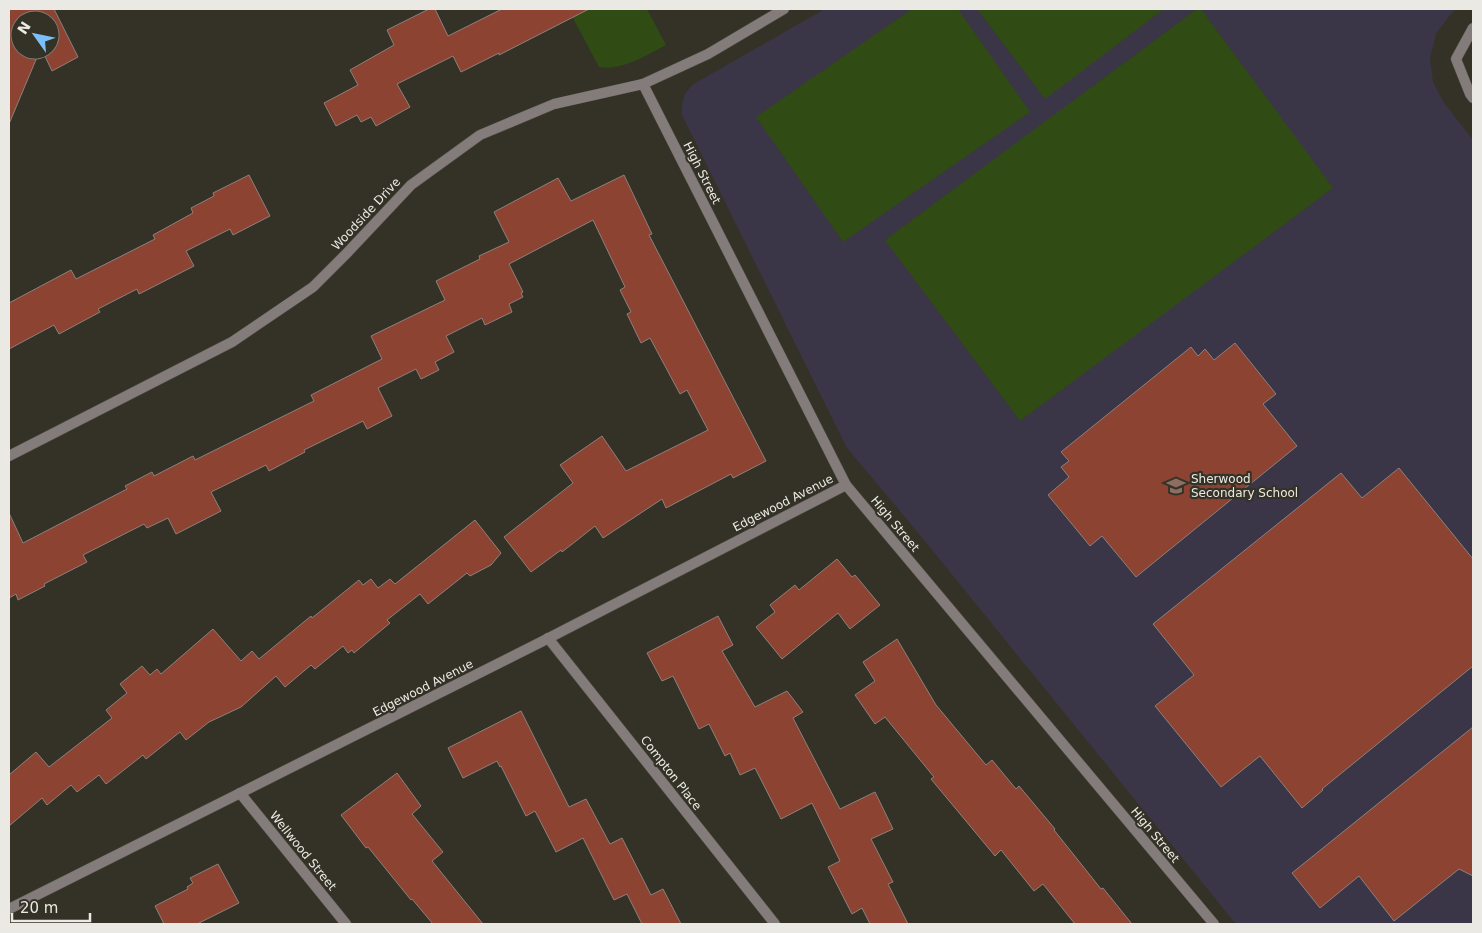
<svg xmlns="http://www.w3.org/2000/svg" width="1482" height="933" viewBox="0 0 1482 933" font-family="'DejaVu Sans',sans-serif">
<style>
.education{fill:#3a3647}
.green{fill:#304b13}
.building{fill:#8d4332;stroke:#8e807c}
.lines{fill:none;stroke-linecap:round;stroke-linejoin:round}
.minor-casing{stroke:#514f45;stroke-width:11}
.minor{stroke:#837c7b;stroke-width:10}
.labels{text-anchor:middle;stroke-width:4.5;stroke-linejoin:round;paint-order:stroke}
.street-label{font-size:12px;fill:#ebe9e3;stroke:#343227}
.poi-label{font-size:12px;fill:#ebe9e3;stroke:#343227;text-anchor:start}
</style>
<rect width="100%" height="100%" fill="#343227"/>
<polygon class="education" points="825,9 1456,9 1450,15 1436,34 1430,58 1433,82 1444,103 1473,140 1473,924 1236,924 911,524 847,448 682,115 682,104 685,94 692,85"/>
<g class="green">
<path d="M568,9h79l19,36c-19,10 -44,26 -67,22z"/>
<polygon points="912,9 958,9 1030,112 843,242 756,117"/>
<polygon points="977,9 1164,9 1045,99"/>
<polygon points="1197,9 1201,9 1333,188 1020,421 885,240"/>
</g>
<g class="building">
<polygon points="9,9 54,9 78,57 52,71 42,50 50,50 50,20 20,20 20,50 40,50 9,124"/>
<polygon points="429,9 435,9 448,36 502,9 589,9 499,55 499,53 461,72 453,56 397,84 410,107 376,126 371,117 361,122 357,115 336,126 324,103 358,85 350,70 394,45 387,30"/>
<polygon points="249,175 270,216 233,235 230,229 186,251 194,266 139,294 137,289 98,309 100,312 59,334 54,325 9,349 9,303 71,270 76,279 155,239 153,235 193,213 191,208 214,196 213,193"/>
<polygon points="624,175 652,234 649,235 766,461 733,478 731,474 666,508 662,499 603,538 595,526 562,552 561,550 531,572 504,537 573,483 560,465 602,436 626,471 708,430 687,390 680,394 650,338 641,343 627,314 631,312 620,290 625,287 593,220 509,264 523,292 521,293 523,297 509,304 512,312 485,325 482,318 446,336 454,352 435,362 439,370 421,379 416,369 378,388 392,416 367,429 363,421 304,450 305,452 269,471 266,465 211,492 221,511 176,534 168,518 147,528 144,524 83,555 87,562 44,584 45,586 18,600 16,594 9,598 9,513 23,543 127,489 125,486 152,472 154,476 193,456 195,460 314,401 311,395 382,359 371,336 445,300 436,281 480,259 479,256 509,242 494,212 558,178 571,201"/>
<polygon points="1235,343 1276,394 1263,404 1297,446 1136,577 1102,536 1090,546 1048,495 1069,477 1061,467 1069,461 1061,452 1191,347 1198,356 1205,349 1214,360"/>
<polygon points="1399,468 1473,559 1473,666 1322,789 1323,790 1302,808 1260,756 1221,787 1155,706 1194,675 1153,624 1341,473 1362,498"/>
<polygon points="475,520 501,553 491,565 470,576 467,573 428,604 420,594 387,620 390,623 354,653 352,650 348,653 343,646 315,669 311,665 285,687 276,676 241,707 209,722 186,740 180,732 146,759 143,755 106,784 99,775 77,792 71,785 47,805 42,798 9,826 9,775 36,752 49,767 112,718 106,710 127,693 120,684 142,666 150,675 157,669 161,674 213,629 241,661 252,651 259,659 311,616 312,618 359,580 363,585 371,579 378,588 390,579 395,584"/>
<polygon points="837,559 852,577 855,575 880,605 850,629 838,613 782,659 756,627 775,612 770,605 795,585 799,590"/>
<polygon points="718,616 733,645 722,651 755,707 787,691 803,712 793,718 840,809 875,792 893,829 871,839 893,882 888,884 908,924 870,924 862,908 852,914 828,867 840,861 812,803 781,819 755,768 740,775 730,753 725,756 709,724 699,729 673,676 662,681 647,653"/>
<polygon points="897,639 936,705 986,765 992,760 1016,789 1019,786 1055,829 1054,830 1101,889 1103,888 1132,924 1075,924 1043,884 1034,891 1001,850 995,856 931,779 934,777 885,717 875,724 855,695 875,681 863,662"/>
<polygon points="521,711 569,807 586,799 610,844 622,838 651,895 663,889 681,924 642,924 627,894 614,900 583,838 556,852 535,811 526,816 501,766 500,767 497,761 463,778 448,748"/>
<polygon points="1473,727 1473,876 1459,869 1394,921 1359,876 1320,908 1292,873"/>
<polygon points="397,773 421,806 412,814 443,852 432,861 483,924 433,924 412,899 411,900 368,847 366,848 341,815"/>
<polygon points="218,864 239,903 197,924 164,924 155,906 188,889 187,887 193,883 190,878"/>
</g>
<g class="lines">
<g class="minor-casing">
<g id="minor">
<polyline points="1473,28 1456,59 1470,94 1473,98"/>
<polyline points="643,84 846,485 1214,924"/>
<polyline points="9,456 232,342 313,287 347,253 411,185 480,135 554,104 643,84 708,54 784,9"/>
<polyline points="548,638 775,924"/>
<polyline points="240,793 346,924"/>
<polyline points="9,909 541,642 846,485"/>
</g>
</g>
<use href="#minor" class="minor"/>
</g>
<defs>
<g id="school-bare" transform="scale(1.5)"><path d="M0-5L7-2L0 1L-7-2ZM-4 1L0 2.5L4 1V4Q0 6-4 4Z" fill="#8d6e63" stroke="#343227" stroke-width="2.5" paint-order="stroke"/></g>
</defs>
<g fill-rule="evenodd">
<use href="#school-bare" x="1176" y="486"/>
</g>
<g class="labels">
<g class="street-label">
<text transform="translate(702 173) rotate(63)" y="4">High Street</text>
<text transform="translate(366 214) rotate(-47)" y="4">Woodside Drive</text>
<text transform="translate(783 503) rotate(-27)" y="4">Edgewood Avenue</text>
<text transform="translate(895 524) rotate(50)" y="4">High Street</text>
<text transform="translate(423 688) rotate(-27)" y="4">Edgewood Avenue</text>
<text transform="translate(671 773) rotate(52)" y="4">Compton Place</text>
<text transform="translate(1155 835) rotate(50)" y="4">High Street</text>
<text transform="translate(303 851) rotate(51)" y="4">Wellwood Street</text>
</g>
<g class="poi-label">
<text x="1191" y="483">Sherwood<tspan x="1191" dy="14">Secondary School</tspan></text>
</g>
</g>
<rect width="1482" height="933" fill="none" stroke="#ebe9e3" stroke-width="20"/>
<g transform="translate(35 35) rotate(303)"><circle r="24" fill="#343227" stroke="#7d7b72"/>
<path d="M0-4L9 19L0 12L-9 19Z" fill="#7bbef8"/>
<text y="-8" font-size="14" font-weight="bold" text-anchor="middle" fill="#ebe9e3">N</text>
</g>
<path d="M12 913v8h78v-8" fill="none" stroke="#ebe9e3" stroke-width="2.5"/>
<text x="20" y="913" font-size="15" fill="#ebe9e3" stroke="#343227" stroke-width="4" paint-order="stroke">20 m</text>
</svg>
